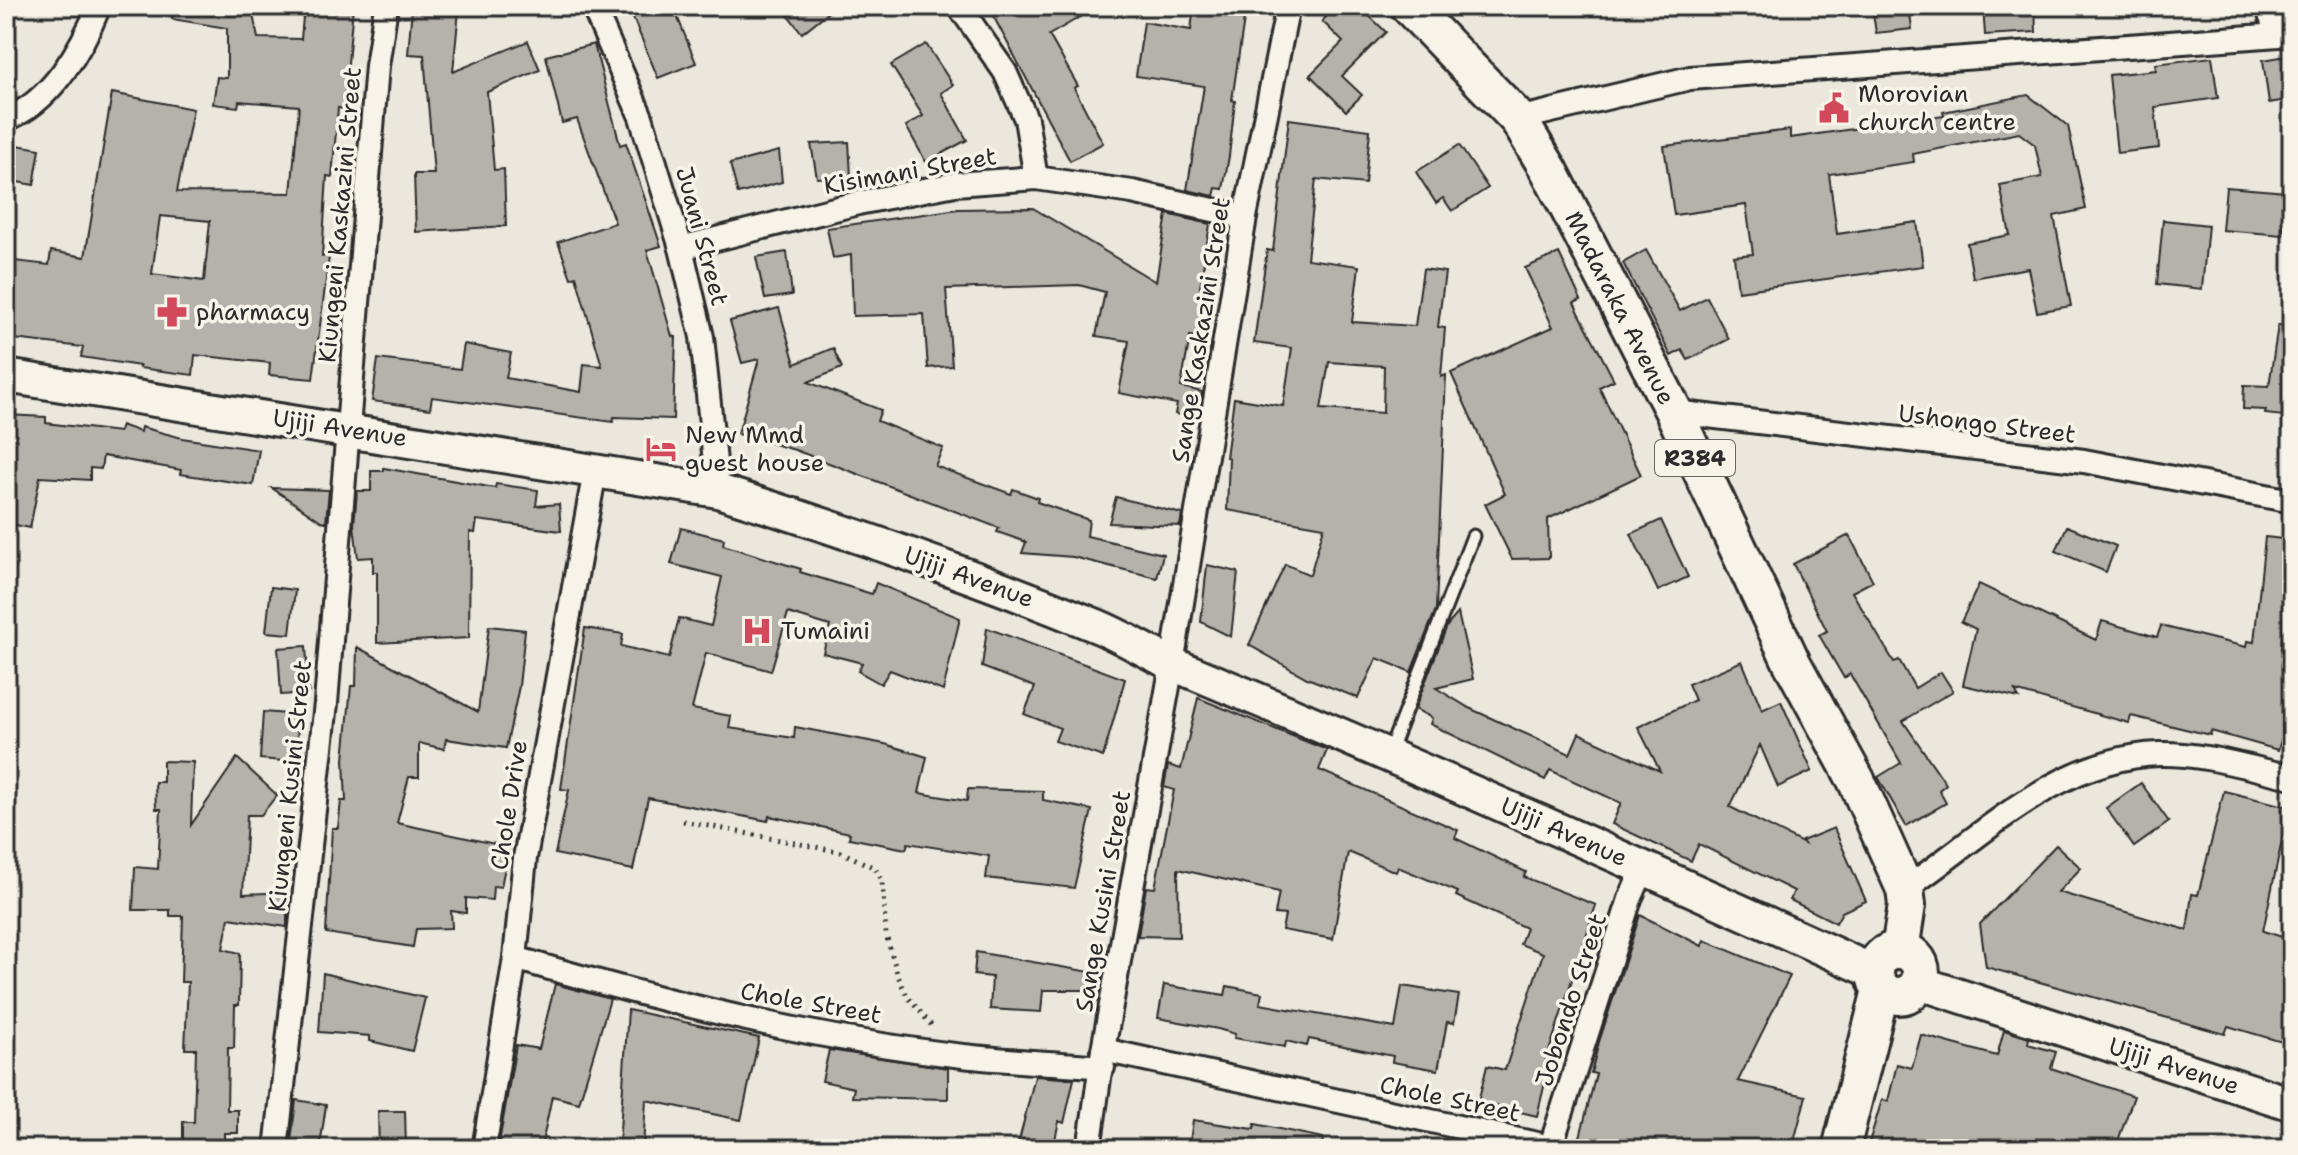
<svg xmlns="http://www.w3.org/2000/svg" width="2298" height="1155" viewBox="0 0 2298 1155" font-family="'Shantell Sans',sans-serif">
<style>
.building{fill:#b5b2ab;stroke:#2b2b2b;stroke-width:2;fill-rule:evenodd}
.lines{fill:none;stroke-linecap:round;stroke-linejoin:round}
.lane-casing{stroke:#2b2b2b;stroke-width:17}
.street-casing{stroke:#2b2b2b;stroke-width:28}
.secondary-casing{stroke:#2b2b2b;stroke-width:38}
.primary-casing{stroke:#2b2b2b;stroke-width:42}
.path{stroke:#2b2b2b;stroke-width:5;stroke-dasharray:2 6;stroke-linecap:butt}
.lane{stroke:#f7f3e8;stroke-width:11}
.street{stroke:#f7f3e8;stroke-width:22}
.secondary{stroke:#f7f3e8;stroke-width:32}
.primary{stroke:#f7f3e8;stroke-width:36}
.labels{text-anchor:middle;stroke-width:7;stroke-linejoin:round;paint-order:stroke}
.shield{fill:#f7f3e8;stroke:#686764;stroke-width:2}
.shield-label{font-size:22px;font-weight:bold;fill:#2b2b2b}
.poi-label{font-size:24px;fill:#2b2b2b;stroke:#f7f3e8;text-anchor:start}
.street-label{font-size:24px;fill:#2b2b2b;stroke:#f7f3e8}
</style>
<rect width="100%" height="100%" fill="#ebe7dd"/>
<filter id="ink" filterUnits="userSpaceOnUse"><feTurbulence type="fractalNoise" baseFrequency=".0125" numOctaves="2"/><feDisplacementMap in="SourceGraphic" scale="16" xChannelSelector="R" yChannelSelector="G"/><feConvolveMatrix kernelMatrix="1 2 1 2 8 2 1 2 1" color-interpolation-filters="sRGB"/></filter>
<g filter="url(#ink)">
<g class="building">
<path d="M173,6h78l7,32 43,1 3,-33h49l-9,103 -6,-1 -6,69 -5,-1 -5,80 7,1 -16,122 -44,-4 1,-12 -75,-8 -2,20 -54,-7 1,-2 -59,-9 2,-10 -77,-9 9,-77 34,4 2,-14 34,6 27,-164 81,16 -16,83 114,1 8,-87 -60,-5 -1,6 -25,-3 4,-27 10,1v-50l-55,-9zM160,216l50,5 -6,60 -52,-7z"/>
<polygon points="628,6 673,6 696,63 658,78"/>
<polygon points="781,6 836,6 802,33"/>
<polygon points="988,6 1099,6 1049,35 1078,86 1074,88 1103,143 1070,161"/>
<polygon points="1194,6 1246,6 1232,100 1235,101 1229,156 1223,189 1216,188 1214,196 1187,190 1204,86 1136,76 1144,22 1191,30"/>
<polygon points="1337,6 1359,6 1386,32 1342,76 1362,95 1346,111 1310,75 1343,42 1322,21"/>
<polygon points="1872,6 1909,6 1912,29 1876,33"/>
<polygon points="1983,6 2035,6 2036,32 1985,35"/>
<polygon points="412,7 459,10 453,72 528,41 540,70 487,92 494,170 504,169 506,226 416,232 414,174 434,174 424,55 408,54"/>
<polygon points="594,44 620,145 626,143 661,246 647,250 672,336 676,337 673,419 614,417 613,422 432,397 430,409 372,401 378,359 460,369 464,344 511,353 506,378 581,392 584,364 602,366 576,276 571,278 558,242 615,223 577,119 562,123 546,56"/>
<polygon points="926,44 953,85 941,93 967,140 926,162 906,126 923,116 891,65"/>
<polygon points="2292,55 2292,99 2269,103 2263,60"/>
<polygon points="2212,57 2218,98 2155,107 2159,148 2117,153 2109,75 2156,70 2155,64"/>
<polygon points="2028,95 2068,126 2086,209 2054,216 2071,306 2037,312 2028,268 1973,278 1967,243 2010,235 2000,185 2042,177 2035,145 2019,133 1913,154 1914,162 1829,174 1837,234 1917,222 1923,266 1738,291 1734,256 1753,254 1746,205 1674,215 1664,146 1790,130 1790,138 1944,116 1943,112"/>
<path d="M1289,119l81,11 -5,54 -49,-5 -9,80 52,7 -7,56 63,4 8,-57 22,3 -7,55 7,1 -4,49 5,-2 -10,234 -25,63 -34,-14 -19,40 -51,-20 -58,-33 36,-81 25,11 14,-48 -97,-17 2,-52 -3,-1 8,-59 49,8 9,-58 -38,-5 13,-93 6,1zM1329,362l55,4 -1,47 -62,-4z"/>
<polygon points="849,142 851,176 817,178 811,144"/>
<polygon points="6,143 40,149 34,185 6,180"/>
<polygon points="1459,145 1488,188 1452,211 1443,198 1436,203 1416,172"/>
<polygon points="779,151 782,182 738,194 730,164"/>
<polygon points="2226,187 2287,192 2283,235 2222,230"/>
<polygon points="1033,208 1156,282 1167,214 1210,224 1200,288 1205,289 1197,337 1190,336 1181,387 1202,392 1198,418 1175,414 1177,404 1119,393 1129,341 1096,336 1105,292 1079,285 946,289 952,366 928,368 924,314 853,316 851,255 833,258 827,228 958,209"/>
<polygon points="2163,220 2208,225 2202,289 2157,284"/>
<polygon points="1646,250 1680,311 1707,297 1729,339 1688,360 1682,350 1671,356 1623,263"/>
<polygon points="787,252 792,295 765,299 756,257"/>
<polygon points="1559,253 1581,300 1574,303 1614,380 1599,387 1641,475 1548,519 1549,558 1512,559 1485,504 1505,494 1451,373 1553,327 1525,268"/>
<polygon points="779,308 795,364 833,348 842,368 808,382 881,410 877,421 943,448 935,466 1011,494 1013,489 1038,498 1037,502 1089,520 1087,536 1163,554 1157,578 1073,557 1022,553 1026,542 997,532 999,528 795,450 738,434 759,359 742,363 730,321"/>
<polygon points="2278,325 2292,326 2292,417 2265,414 2266,410 2243,409 2244,385 2269,386"/>
<polygon points="6,415 46,417 46,423 119,432 121,425 140,432 141,427 182,438 259,450 253,485 180,474 181,470 103,456 101,469 90,468 90,480 40,477 30,528 6,523"/>
<polygon points="384,468 495,488 496,484 538,490 536,506 559,504 561,531 477,520 475,533 470,532 469,638 377,643 377,572 373,572 373,557 358,558 354,525 357,491 371,491 371,471 384,471"/>
<polygon points="272,488 329,490 326,522 321,521"/>
<polygon points="1116,497 1182,514 1180,526 1109,523"/>
<polygon points="1661,520 1688,577 1658,591 1631,534"/>
<polygon points="2067,526 2116,546 2106,572 2056,551"/>
<polygon points="681,528 724,539 723,545 801,569 800,572 872,594 876,583 960,618 943,691 890,670 881,684 858,671 862,663 823,653 830,626 788,613 771,671 706,653 692,709 731,716 729,728 794,738 795,727 885,744 927,757 919,793 967,801 968,789 1043,791 1043,800 1092,810 1074,888 986,878 989,856 908,843 906,849 849,838 850,833 769,816 768,821 648,798 633,870 555,854 569,790 561,789 585,628 623,634 621,646 669,658 679,618 711,626 722,577 671,564"/>
<polygon points="1849,535 1873,581 1852,592 1894,662 1899,660 1915,688 1941,672 1953,691 1903,721 1946,784 1939,790 1946,803 1906,826 1878,777 1901,763 1850,674 1844,678 1819,635 1827,631 1793,564"/>
<polygon points="2265,537 2292,540 2292,591 2287,591 2281,649 2292,651 2292,705 2278,750 2211,731 2210,735 2131,716 2129,723 2015,691 2019,698 1963,685 1976,629 1961,622 1979,584 2096,640 2102,621 2157,637 2161,626 2246,647 2247,641 2254,642"/>
<polygon points="1207,565 1238,572 1231,637 1201,622"/>
<polygon points="271,587 295,590 290,634 266,632"/>
<polygon points="1458,613 1473,679 1436,688 1469,708 1570,754 1579,733 1660,771 1638,727 1695,700 1688,684 1742,661 1762,710 1781,701 1812,771 1778,787 1760,745 1730,807 1804,844 1802,841 1834,828 1866,901 1842,912 1836,923 1790,900 1794,891 1699,844 1691,861 1612,824 1621,803 1550,770 1545,780 1430,724 1432,718 1415,709 1447,626"/>
<polygon points="489,626 525,630 519,686 506,748 446,739 444,749 419,743 419,777 409,777 397,823 509,847 501,887 493,886 492,900 466,898 466,913 451,911 452,928 416,929 413,947 326,933 332,828 338,828 341,801 346,801 344,760 351,686 356,686 357,647 478,712"/>
<polygon points="987,628 1125,679 1103,757 1055,741 1060,728 1024,714 1035,687 982,667"/>
<polygon points="306,646 309,693 281,695 278,648"/>
<polygon points="1198,698 1327,750 1319,770 1458,830 1455,838 1526,872 1524,877 1596,905 1542,1073 1547,1074 1537,1116 1478,1102 1487,1066 1505,1070 1543,953 1520,944 1526,928 1456,896 1458,892 1398,867 1396,872 1348,852 1333,939 1282,930 1285,915 1275,914 1279,892 1178,869 1179,937 1138,936 1146,887 1155,888 1174,790 1164,787 1168,765 1181,769"/>
<polygon points="263,712 299,715 295,762 260,759"/>
<polygon points="237,758 277,795 261,815 247,815 243,894 287,892 287,927 229,918 223,949 240,953 239,1005 235,1005 234,1048 228,1048 227,1110 238,1110 238,1133 224,1133 224,1149 183,1149 183,1122 194,1122 196,1049 185,1049 188,982 181,982 183,916 170,916 170,910 133,910 135,867 158,869 161,809 156,809 155,782 163,782 163,761 193,762 191,825"/>
<polygon points="2141,783 2169,822 2134,847 2106,808"/>
<polygon points="2224,791 2289,807 2263,931 2292,940 2292,1045 2228,1026 2225,1034 1986,967 1980,924 2056,845 2081,868 2058,892 2187,930 2192,894 2198,895"/>
<polygon points="1640,915 1702,946 1704,940 1790,976 1738,1081 1806,1096 1792,1149 1577,1149 1596,1074 1591,1073 1599,1042"/>
<polygon points="976,952 1102,974 1100,990 1043,990 1041,1012 990,1009 992,977 974,975"/>
<polygon points="323,973 425,998 412,1051 370,1041 370,1036 319,1032"/>
<polygon points="555,984 610,999 579,1103 552,1096 541,1149 498,1149 516,1045 539,1049"/>
<polygon points="1164,985 1225,995 1227,986 1262,993 1260,1004 1395,1028 1402,986 1459,995 1454,1023 1447,1022 1438,1070 1392,1062 1393,1056 1309,1039 1307,1046 1286,1041 1285,1047 1234,1038 1235,1034 1218,1029 1158,1018"/>
<polygon points="628,1010 759,1038 741,1120 646,1100 643,1148 619,1146"/>
<polygon points="2004,1030 2029,1038 2028,1044 2056,1052 2051,1068 2134,1096 2115,1149 1867,1149 1882,1100 1888,1101 1897,1064 1912,1068 1921,1035 1997,1056"/>
<polygon points="829,1050 948,1068 948,1099 852,1097 854,1088 822,1081"/>
<polygon points="1035,1076 1074,1079 1064,1123 1059,1121 1053,1149 1017,1149"/>
<polygon points="296,1100 326,1105 320,1147 291,1142"/>
<polygon points="378,1111 405,1111 406,1149 379,1149"/>
<polygon points="1193,1120 1254,1129 1255,1124 1323,1138 1322,1149 1189,1149"/>
</g>
<g class="lines">
<g class="lane-casing">
<polyline id="lane" points="1389,753 1473,536"/>
</g>
<g class="street-casing">
<g id="street">
<polyline points="593,6 641,117 681,248 702,337 718,491"/>
<polyline points="959,6 1005,72 1026,119 1036,178"/>
<polyline points="2267,6 2277,34"/>
<path d="M6,119c45,-16 76,-71 93,-113"/>
<polyline points="1518,119 1690,78 2292,34"/>
<polyline points="681,248 858,203 955,184 1036,178 1132,192 1245,217"/>
<polyline points="1674,412 2084,461 2292,501"/>
<path d="M1905,889c78,-53 154,-132 255,-135 43,-1 90,14 132,23"/>
<path d="M515,958c146,43 296,81 448,98 46,5 93,7 140,11"/>
<polyline points="1103,1050 1551,1147"/>
<polyline points="276,1149 326,703 377,66 386,6"/>
<polyline points="484,1149 515,958 525,858 595,471"/>
<polyline points="1089,1149 1103,1050 1172,664 1245,217 1288,6"/>
<polyline points="1550,1149 1630,899 1644,867"/>
</g>
</g>
<g class="secondary-casing">
<g id="secondary">
<path d="M6,376l712,115c128,40 255,84 379,135 29,12 56,30 85,42 232,96 461,199 690,303"/>
<polyline points="1920,983 2292,1104"/>
</g>
</g>
<g class="primary-casing">
<g id="primary">
<polyline points="1409,6 1518,119 1549,170 1674,412 1792,663 1856,780 1905,889 1907,905 1900,950"/>
<circle cx="1898" cy="973" r="23"/>
<polyline points="1841,1149 1881,990"/>
</g>
</g>
<polyline class="path" points="683,821 841,852 875,868 882,880 886,935 898,976 907,996 932,1026"/>
<use href="#lane" class="lane"/>
<use href="#street" class="street"/>
<use href="#secondary" class="secondary"/>
<use href="#primary" class="primary"/>
</g>
</g>
<defs>
<g id="civic-bare" transform="scale(2.4)"><path d="M-.6-6.5H3V-4.5H.6V-3L4-1V1h2V6H-6V1h2V-1L-.6-3ZM-1.2 2.5V6h2.4V2.5Z" fill="#d1495b" stroke="#f7f3e8" stroke-width="2.5" paint-order="stroke"/></g>
<g id="pharmacy-bare" transform="scale(2.4)"><path d="M-2-6h4v4h4v4h-4v4h-4v-4h-4v-4h4Z" fill="#d1495b" stroke="#f7f3e8" stroke-width="2.5" paint-order="stroke"/></g>
<g id="hotel-bare" transform="scale(2.4)"><path d="M-6-4.5h1.5V1H6V5H4.5V3h-9V5H-6ZM-4 0a1.8 1.8 0 1 1 3.6 0ZM.5 0V-2.5h3Q6-2.5 6 0Z" fill="#d1495b" stroke="#f7f3e8" stroke-width="2.5" paint-order="stroke"/></g>
<g id="hospital-bare" transform="scale(2.4)"><path d="M-5-5h3v3.5h4V-5h3V5h-3V1.5h-4V5h-3Z" fill="#d1495b" stroke="#f7f3e8" stroke-width="2.5" paint-order="stroke"/></g>
</defs>
<g fill-rule="evenodd">
<use href="#civic-bare" x="1834" y="108"/>
<use href="#pharmacy-bare" x="172" y="312"/>
<use href="#hotel-bare" x="661" y="449"/>
<use href="#hospital-bare" x="757" y="631"/>
</g>
<g class="labels">
<rect class="shield" x="1655" y="440" width="80" height="36" rx="6"/>
<g class="shield-label">
<text x="1695" y="466">R384</text>
</g>
<g class="poi-label">
<text x="1858" y="102">Morovian<tspan x="1858" dy="28">church centre</tspan></text>
<text x="196" y="320">pharmacy</text>
<text x="685" y="443">New Mmd<tspan x="685" dy="28">guest house</tspan></text>
<text x="781" y="639">Tumaini</text>
</g>
<g class="street-label">
<text transform="translate(910 171) rotate(-10)" y="8">Kisimani Street</text>
<text transform="translate(340 215) rotate(-85)" y="8">Kiungeni Kaskazini Street</text>
<text transform="translate(702 236) rotate(75)" y="8">Juani Street</text>
<text transform="translate(1620 308) rotate(63)" y="8">Madaraka Avenue</text>
<text transform="translate(1201 330) rotate(-81)" y="8">Sange Kaskazini Street</text>
<text transform="translate(1987 424) rotate(7)" y="8">Ushongo Street</text>
<text transform="translate(340 428) rotate(9)" y="8">Ujiji Avenue</text>
<text transform="translate(969 577) rotate(20)" y="8">Ujiji Avenue</text>
<text transform="translate(290 786) rotate(-84)" y="8">Kiungeni Kusini Street</text>
<text transform="translate(509 805) rotate(-81)" y="8">Chole Drive</text>
<text transform="translate(1564 832) rotate(24)" y="8">Ujiji Avenue</text>
<text transform="translate(1103 901) rotate(-80)" y="8">Sange Kusini Street</text>
<text transform="translate(1571 1000) rotate(-72)" y="8">Jobondo Street</text>
<text transform="translate(811 1003) rotate(10)" y="8">Chole Street</text>
<text transform="translate(2174 1066) rotate(18)" y="8">Ujiji Avenue</text>
<text transform="translate(1450 1099) rotate(12)" y="8">Chole Street</text>
</g>
</g>
<rect width="2298" height="1155" fill="none" stroke="#f7f3e8" stroke-width="32"/>
<rect x="16" y="16" width="2266" height="1123" fill="none" stroke="#2b2b2b" stroke-width="3" filter="url(#ink)"/>
</svg>
